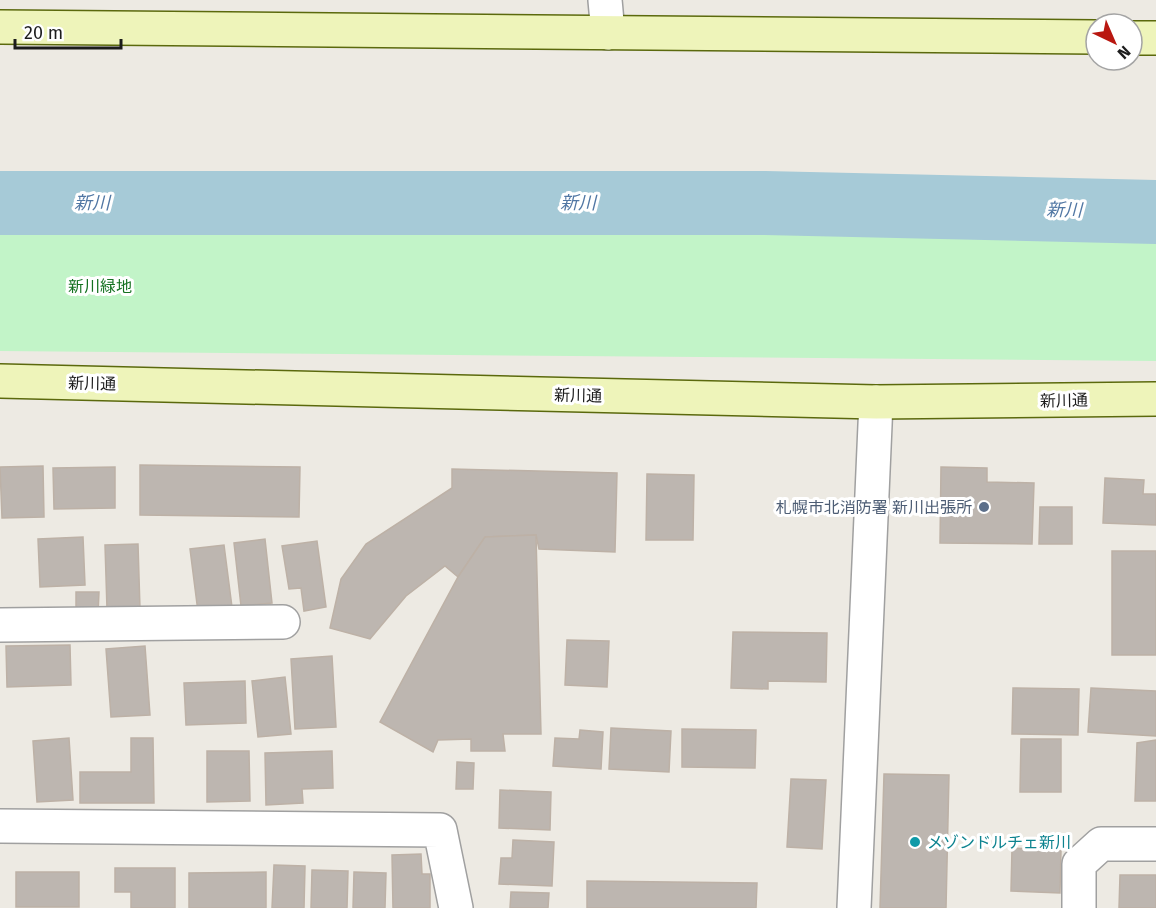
<svg xmlns="http://www.w3.org/2000/svg" width="1156" height="908" viewBox="0 0 1156 908" font-family="'Fira Sans','Noto Sans JP',sans-serif">
<style>
.park{fill:#c2f4c8}
.lines{fill:none;stroke-linecap:round;stroke-linejoin:round}
.river{stroke:#a6cad7;stroke-width:64}
.building{fill:#bdb6b0;stroke:#bdb1a6;stroke-width:1.5}
.street-casing{stroke:#a0a0a0;stroke-width:36}
.secondary-casing{stroke:#5b690d;stroke-width:36}
.street{stroke:#fff;stroke-width:33}
.secondary{stroke:#eef4ba;stroke-width:33}
.service-dot{fill:#5c6f8a;stroke:#fff;stroke-width:2}
.culture-dot{fill:#0f9aa8;stroke:#fff;stroke-width:2}
.labels{text-anchor:middle;stroke-width:6;stroke-linejoin:round;paint-order:stroke}
.park-label{font-size:16px;fill:#147120;stroke:#fff}
.street-label{font-size:16px;fill:#1c1c1c;stroke:#fff}
.service-label{font-size:16px;fill:#4e5e75;stroke:#fff;text-anchor:end}
.culture-label{font-size:16px;fill:#0d838f;stroke:#fff;text-anchor:start}
.water-label{font-size:18px;font-style:italic;fill:#5177a4;stroke:#fff}
</style>
<rect width="100%" height="100%" fill="#edeae3"/>
<polygon class="park" points="0,218 1156,231 1156,361 0,351"/>
<g class="lines">
<polyline class="river" points="0,203 765,203 1156,212"/>
</g>
<g class="building">
<polygon points="140,465 300,467 299,517 140,515"/>
<polygon points="43,466 44,517 2,518 0,467"/>
<polygon points="115,467 115,508 54,509 53,468"/>
<polygon points="941,467 987,468 987,482 1034,483 1032,544 940,543"/>
<polygon points="452,469 617,473 615,552 539,549 536,535 485,537 458,577 445,566 406,596 370,639 330,628 341,579 366,544 452,488"/>
<polygon points="647,474 694,475 693,540 646,540"/>
<polygon points="1105,478 1144,480 1143,494 1156,494 1156,525 1103,523"/>
<polygon points="1040,507 1072,507 1072,544 1039,544"/>
<polygon points="536,535 541,734 503,734 505,751 471,751 471,739 438,740 433,752 380,722 458,577 485,537"/>
<polygon points="83,537 85,585 40,587 38,539"/>
<polygon points="265,539 272,603 241,606 234,543"/>
<polygon points="317,541 326,607 304,611 301,588 289,589 282,546"/>
<polygon points="138,544 140,609 107,609 105,545"/>
<polygon points="224,545 232,607 198,612 190,549"/>
<rect x="1112" y="551" width="44" height="104"/>
<polygon points="76,592 99,592 98,614 76,614"/>
<polygon points="733,632 827,633 826,682 768,681 768,689 731,688"/>
<polygon points="567,640 609,641 607,687 565,685"/>
<polygon points="70,645 71,685 7,687 6,646"/>
<polygon points="145,646 150,715 111,717 106,649"/>
<polygon points="332,656 336,727 295,729 291,659"/>
<polygon points="285,677 291,734 258,737 252,681"/>
<polygon points="245,681 246,723 186,725 184,683"/>
<polygon points="1013,688 1079,689 1078,735 1012,734"/>
<polygon points="1091,688 1156,691 1156,736 1088,732"/>
<polygon points="611,728 671,731 669,772 609,769"/>
<polygon points="682,729 756,730 755,768 682,767"/>
<polygon points="580,730 603,732 601,769 553,766 555,738 579,739"/>
<polygon points="69,738 73,800 37,802 33,741"/>
<polygon points="131,738 153,738 154,803 80,803 80,772 131,772"/>
<polygon points="1021,739 1061,739 1061,792 1020,792"/>
<polygon points="1156,740 1156,801 1135,801 1137,743"/>
<polygon points="207,751 249,751 250,801 207,802"/>
<polygon points="332,751 333,788 302,789 303,803 266,805 265,753"/>
<polygon points="457,762 474,763 473,789 456,789"/>
<polygon points="884,774 949,775 946,908 880,908"/>
<polygon points="791,779 826,780 822,849 787,847"/>
<polygon points="500,790 551,792 550,830 499,828"/>
<polygon points="513,840 554,842 552,886 499,884 501,858 512,858"/>
<polygon points="1012,848 1061,850 1060,893 1011,891"/>
<polygon points="421,854 422,874 430,874 430,908 393,908 392,855"/>
<polygon points="274,865 305,866 304,908 272,908"/>
<polygon points="115,868 175,868 175,908 131,908 131,892 115,892"/>
<polygon points="312,870 348,871 347,908 311,908"/>
<rect x="16" y="872" width="63" height="35"/>
<polygon points="266,872 266,908 189,908 189,873"/>
<polygon points="354,872 386,873 385,908 353,908"/>
<polygon points="1120,875 1156,875 1156,908 1119,908"/>
<polygon points="587,881 757,883 756,908 587,908"/>
<polygon points="511,892 549,893 548,908 510,908"/>
</g>
<g class="lines">
<g class="street-casing">
<g id="street">
<polyline points="605,0 608,33"/>
<polyline points="0,625 283,622"/>
<polyline points="0,826 440,830 456,908"/>
<polyline points="854,908 876,402"/>
<polyline points="1079,908 1079,864 1101,844 1156,844"/>
</g>
</g>
<g class="secondary-casing">
<g id="secondary">
<polyline points="0,27 1096,37"/>
<polyline points="1132,38 1156,38"/>
<polyline points="0,381 876,402 1156,399"/>
</g>
</g>
<use href="#street" class="street"/>
<use href="#secondary" class="secondary"/>
</g>
<circle class="service-dot" cx="984" cy="507" r="6"/>
<circle class="culture-dot" cx="915" cy="842" r="6"/>
<g class="labels">
<g class="park-label">
<text x="100" y="292">新川緑地</text>
</g>
<g class="street-label">
<text transform="translate(92 383) rotate(1)" y="6">新川通</text>
<text transform="translate(578 395) rotate(1)" y="6">新川通</text>
<text transform="translate(1064 400) rotate(-1)" y="6">新川通</text>
</g>
<g class="service-label">
<text x="972" y="513">札幌市北消防署 新川出張所</text>
</g>
<g class="culture-label">
<text x="927" y="848">メゾンドルチェ新川</text>
</g>
<g class="water-label">
<text x="92" y="209">新川</text>
<text x="578" y="209">新川</text>
<text transform="translate(1064 210) rotate(1)" y="6">新川</text>
</g>
</g>
<g transform="translate(1114 42) rotate(136)"><circle r="28" fill="#ffffff" stroke="#a4a4a4" stroke-width="1.5"/>
<path d="M0-4.5L10 22L0 15L-10 22Z" fill="#b91710"/>
<text y="-9" font-size="16" font-weight="bold" text-anchor="middle" fill="#1c1c1c">N</text>
</g>
<path d="M15 39v9h106v-9" fill="none" stroke="#1c1c1c" stroke-width="3"/>
<text x="24" y="39" font-size="18" fill="#1c1c1c" stroke="#ffffff" stroke-width="4.5" paint-order="stroke">20 m</text>
</svg>
